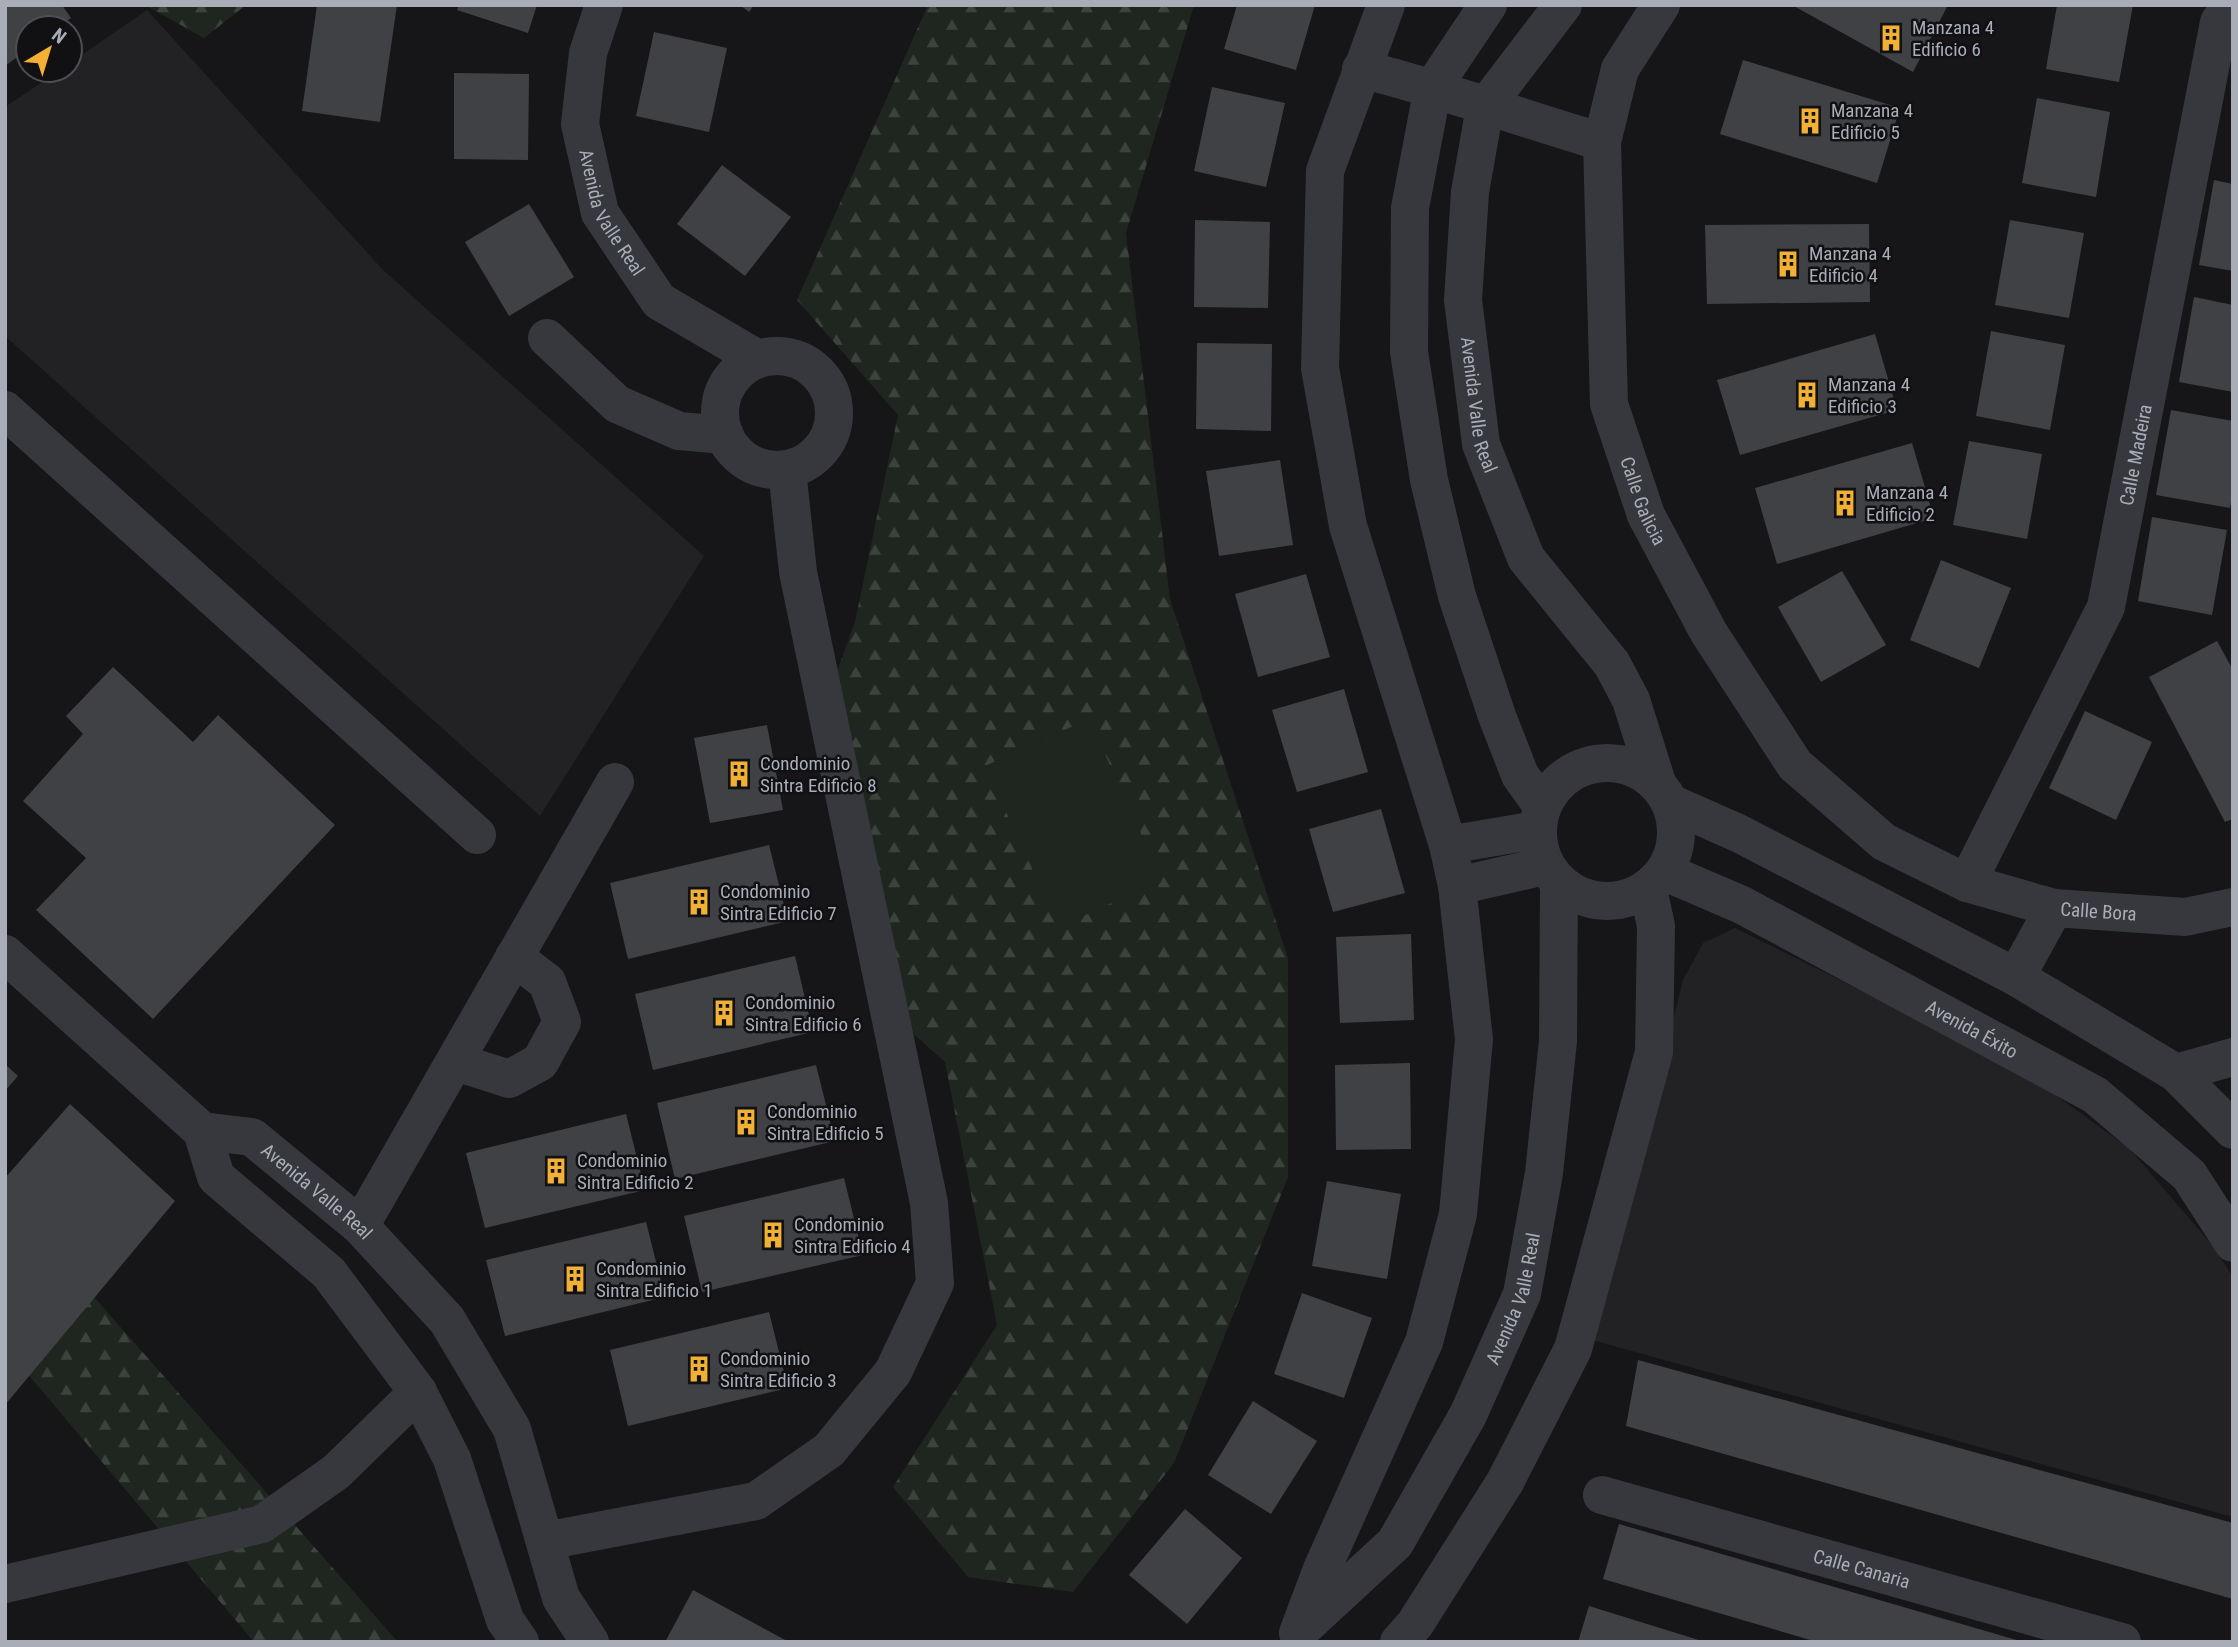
<svg xmlns="http://www.w3.org/2000/svg" width="2238" height="1647" viewBox="0 0 2238 1647" font-family="'Roboto Condensed',sans-serif">
<style>
.built{fill:#222225}
.forest{fill:url(#forest-firs)}
.garden{fill:#1e261f}
.building{fill:#404145}
.lines{fill:none;stroke-linecap:round;stroke-linejoin:round}
.minor{stroke:#37383d;stroke-width:38}
.labels{text-anchor:middle;stroke-width:5;stroke-linejoin:round;paint-order:stroke}
.poi-label{font-size:19px;fill:#a8adb8;stroke:#111113;text-anchor:start}
.street-label{font-size:19px;fill:#a8adb8;stroke:#111113}
</style>
<defs>
<pattern id="forest-firs" width="22" height="20" patternUnits="userSpaceOnUse" patternTransform="scale(1.75)"><rect width="22" height="20" fill="#1e261f"/><path d="M5 1l3.5 6h-7zM16 11l3.5 6h-7z" fill="#3c433d"/></pattern>
</defs>
<rect width="100%" height="100%" fill="#161618"/>
<g class="built">
<polygon points="147,10 383,270 704,556 540,816 5,336 5,107 60,70 70,70 70,63"/>
<polygon points="1735,928 2019,1069 2129,1148 2212,1245 2233,1277 2233,1517 1592,1340 1683,980 1703,943"/>
</g>
<g class="forest">
<polygon points="145,5 246,5 204,38"/>
<polygon points="928,5 1194,5 1126,233 1170,599 1288,958 1288,1177 1174,1463 1073,1592 968,1577 893,1487 997,1325 945,1062 899,1021 836,674 855,622 898,415 797,300"/>
<polygon points="5,1196 398,1642 254,1642 5,1347"/>
</g>
<polygon class="garden" points="1089,719 1162,880 1059,927 985,766"/>
<g class="building">
<polygon points="5,5 62,5 71,18 57,28 28,28 28,49 5,66"/>
<polygon points="317,5 397,5 380,122 302,111"/>
<polygon points="459,5 537,5 528,33 457,10"/>
<polygon points="740,5 754,5 749,12"/>
<polygon points="1237,5 1315,5 1296,70 1224,49"/>
<polygon points="1792,5 1948,5 1913,72"/>
<polygon points="2057,5 2133,5 2119,82 2046,69"/>
<polygon points="654,32 727,48 709,132 636,116"/>
<polygon points="1743,60 1900,108 1877,183 1720,134"/>
<polygon points="454,73 529,74 528,160 454,159"/>
<polygon points="1212,87 1285,103 1266,187 1194,171"/>
<polygon points="2037,98 2110,112 2096,197 2022,183"/>
<polygon points="722,165 791,217 745,276 677,224"/>
<polygon points="2214,180 2233,184 2233,271 2199,265"/>
<polygon points="529,204 574,277 509,316 465,242"/>
<polygon points="1195,220 1270,222 1268,308 1194,307"/>
<polygon points="2010,220 2084,233 2069,318 1995,305"/>
<polygon points="1869,224 1870,302 1707,304 1705,225"/>
<polygon points="2194,297 2233,305 2233,392 2179,382"/>
<polygon points="1991,331 2065,345 2050,430 1976,416"/>
<polygon points="1875,334 1897,410 1740,455 1717,380"/>
<polygon points="1197,343 1272,344 1271,431 1196,429"/>
<polygon points="2171,410 2233,421 2233,490 2230,508 2156,495"/>
<polygon points="1969,441 2042,454 2027,539 1953,525"/>
<polygon points="1912,443 1934,518 1777,564 1755,488"/>
<polygon points="1280,460 1293,545 1219,556 1206,471"/>
<polygon points="2152,517 2227,530 2212,615 2138,601"/>
<polygon points="1941,560 2011,588 1979,668 1910,640"/>
<polygon points="1842,571 1886,645 1821,682 1778,607"/>
<polygon points="1306,574 1330,657 1258,677 1235,594"/>
<polygon points="2217,641 2233,670 2233,819 2225,822 2149,677"/>
<polygon points="113,667 193,742 218,715 335,825 153,1019 36,910 86,858 23,801 83,734 66,716"/>
<polygon points="1344,689 1368,772 1297,792 1272,710"/>
<polygon points="2085,711 2152,742 2116,820 2049,788"/>
<polygon points="767,725 783,810 710,823 694,738"/>
<polygon points="1381,809 1405,893 1333,912 1309,829"/>
<polygon points="769,845 788,921 628,959 610,883"/>
<polygon points="1411,934 1414,1020 1340,1023 1336,937"/>
<polygon points="795,956 813,1032 653,1070 635,994"/>
<polygon points="1410,1063 1411,1149 1336,1150 1335,1065"/>
<polygon points="5,1064 18,1076 5,1091"/>
<polygon points="816,1065 835,1141 675,1179 657,1103"/>
<polygon points="70,1104 175,1201 5,1405 5,1178"/>
<polygon points="626,1114 645,1190 485,1228 466,1153"/>
<polygon points="844,1178 863,1255 702,1292 684,1216"/>
<polygon points="1327,1181 1401,1194 1387,1279 1312,1266"/>
<polygon points="646,1222 665,1297 505,1336 486,1260"/>
<polygon points="1302,1293 1372,1318 1344,1398 1274,1374"/>
<polygon points="769,1312 788,1388 628,1426 610,1350"/>
<polygon points="1638,1360 2233,1523 2233,1599 1626,1426"/>
<polygon points="1253,1401 1317,1441 1271,1514 1208,1475"/>
<polygon points="1185,1509 1242,1558 1187,1624 1129,1575"/>
<polygon points="1619,1524 2020,1641 2020,1642 1817,1642 1603,1579"/>
<polygon points="693,1590 789,1642 665,1642"/>
<polygon points="1589,1606 1702,1641 1702,1642 1578,1642"/>
</g>
<g class="lines">
<g class="minor">
<path id="s1" d="M604,5l-16,48 -8,71 20,89 59,88 99,58"/>
<polyline points="1488,5 1433,87 1410,208 1409,352 1429,480 1457,596 1497,716 1520,775 1542,806"/>
<path id="s2" d="M1563,5l-78,102 -15,85 -7,108 18,144 45,114 86,106 19,36 26,83"/>
<path id="s3" d="M1661,5l-41,64 -18,73 7,262 37,111 63,118 86,132 89,77 83,41 87,25 131,9 48,-10"/>
<path d="M1361,69c81,20 160,49 241,73"/>
<polyline points="547,338 617,404 679,431 725,435"/>
<circle cx="777" cy="413" r="57"/>
<polyline points="5,410 477,835"/>
<circle cx="1607" cy="832" r="69"/>
<polyline points="1670,803 1738,833 2016,977 2176,1073 2233,1130"/>
<polyline points="1448,845 1537,830"/>
<path id="s4" d="M1665,872l77,33 353,190 94,80 44,68"/>
<path id="s5" d="M1967,883l139,-276 113,-585 13,-17"/>
<polyline points="1457,886 1545,866"/>
<polyline points="5,954 202,1131"/>
<polyline points="2016,977 2054,908"/>
<polyline points="456,1062 509,1079 540,1062 562,1022 547,982 514,957"/>
<polyline points="2176,1073 2233,1057"/>
<path id="s6" d="M202,1131l50,6 108,89 87,94 65,109 49,169 29,44"/>
<polyline points="202,1131 216,1177 329,1273 418,1392 452,1459 505,1620 520,1642"/>
<polyline points="360,1226 615,782"/>
<path id="s7" d="M1602,1495l520,147"/>
<polyline points="545,1541 756,1501 829,1450 893,1372 935,1283 929,1203 798,572 787,470"/>
<polyline points="5,1584 262,1524 336,1472 418,1392"/>
<path id="s8" d="M1304,1627l91,-84 73,-128 54,-121 22,-121 14,-132 1,-158"/>
<polyline points="1298,1633 1322,1569 1424,1342 1458,1214 1474,1039 1457,886 1448,845 1348,526 1320,368 1325,171 1386,5"/>
<polyline points="1399,1642 1415,1624 1505,1482 1573,1349 1654,1052 1656,926 1648,889"/>
</g>
</g>
<defs>
<g id="building-bare" transform="scale(2.1)"><path d="M-4-6H4V6H1V3H-1V6H-4ZM-2.5-4.3h1.7v1.8h-1.7ZM.8-4.3h1.7v1.8H.8ZM-2.5-1h1.7V.8h-1.7ZM.8-1h1.7V.8H.8Z" fill="#f2b134" stroke="#111113" stroke-width="2.5" paint-order="stroke"/></g>
</defs>
<g fill-rule="evenodd">
<use href="#building-bare" x="1891" y="38"/>
<use href="#building-bare" x="1810" y="121"/>
<use href="#building-bare" x="1788" y="264"/>
<use href="#building-bare" x="1807" y="395"/>
<use href="#building-bare" x="1845" y="503"/>
<use href="#building-bare" x="739" y="774"/>
<use href="#building-bare" x="699" y="902"/>
<use href="#building-bare" x="724" y="1013"/>
<use href="#building-bare" x="746" y="1122"/>
<use href="#building-bare" x="556" y="1171"/>
<use href="#building-bare" x="773" y="1235"/>
<use href="#building-bare" x="575" y="1279"/>
<use href="#building-bare" x="699" y="1369"/>
</g>
<g class="labels">
<g class="poi-label">
<text x="1912" y="34">Manzana 4<tspan x="1912" dy="22">Edificio 6</tspan></text>
<text x="1831" y="117">Manzana 4<tspan x="1831" dy="22">Edificio 5</tspan></text>
<text x="1809" y="260">Manzana 4<tspan x="1809" dy="22">Edificio 4</tspan></text>
<text x="1828" y="391">Manzana 4<tspan x="1828" dy="22">Edificio 3</tspan></text>
<text x="1866" y="499">Manzana 4<tspan x="1866" dy="22">Edificio 2</tspan></text>
<text x="760" y="770">Condominio<tspan x="760" dy="22">Sintra Edificio 8</tspan></text>
<text x="720" y="898">Condominio<tspan x="720" dy="22">Sintra Edificio 7</tspan></text>
<text x="745" y="1009">Condominio<tspan x="745" dy="22">Sintra Edificio 6</tspan></text>
<text x="767" y="1118">Condominio<tspan x="767" dy="22">Sintra Edificio 5</tspan></text>
<text x="577" y="1167">Condominio<tspan x="577" dy="22">Sintra Edificio 2</tspan></text>
<text x="794" y="1231">Condominio<tspan x="794" dy="22">Sintra Edificio 4</tspan></text>
<text x="596" y="1275">Condominio<tspan x="596" dy="22">Sintra Edificio 1</tspan></text>
<text x="720" y="1365">Condominio<tspan x="720" dy="22">Sintra Edificio 3</tspan></text>
</g>
<g class="street-label">
<text dy="7" stroke="none"><textPath href="#s1" startOffset="217">Avenida Valle Real</textPath></text>
<text dy="7" stroke="none"><textPath href="#s2" startOffset="429">Avenida Valle Real</textPath></text>
<text dy="7" stroke="none"><textPath href="#s5" startOffset="464">Calle Madeira</textPath></text>
<text dy="7" stroke="none"><textPath href="#s3" startOffset="516">Calle Galicia</textPath></text>
<text dy="7" stroke="none"><textPath href="#s3" startOffset="1167">Calle Bora</textPath></text>
<text dy="7" stroke="none"><textPath href="#s4" startOffset="345">Avenida Éxito</textPath></text>
<text dy="7" stroke="none"><textPath href="#s6" startOffset="135">Avenida Valle Real</textPath></text>
<text dy="7" stroke="none"><textPath href="#s8" startOffset="397">Avenida Valle Real</textPath></text>
<text dy="7" stroke="none"><textPath href="#s7" startOffset="270">Calle Canaria</textPath></text>
</g>
</g>
<rect width="2238" height="1647" fill="none" stroke="#a8adb8" stroke-width="14"/>
<g transform="translate(49 49) rotate(38)"><circle r="33" fill="#111113" stroke="#4d4f55" stroke-width="2"/>
<path d="M0-5L12 26L0 18L-12 26Z" fill="#f2b134"/>
<text y="-10" font-size="19" font-weight="bold" text-anchor="middle" fill="#a8adb8">N</text>
</g>
</svg>
